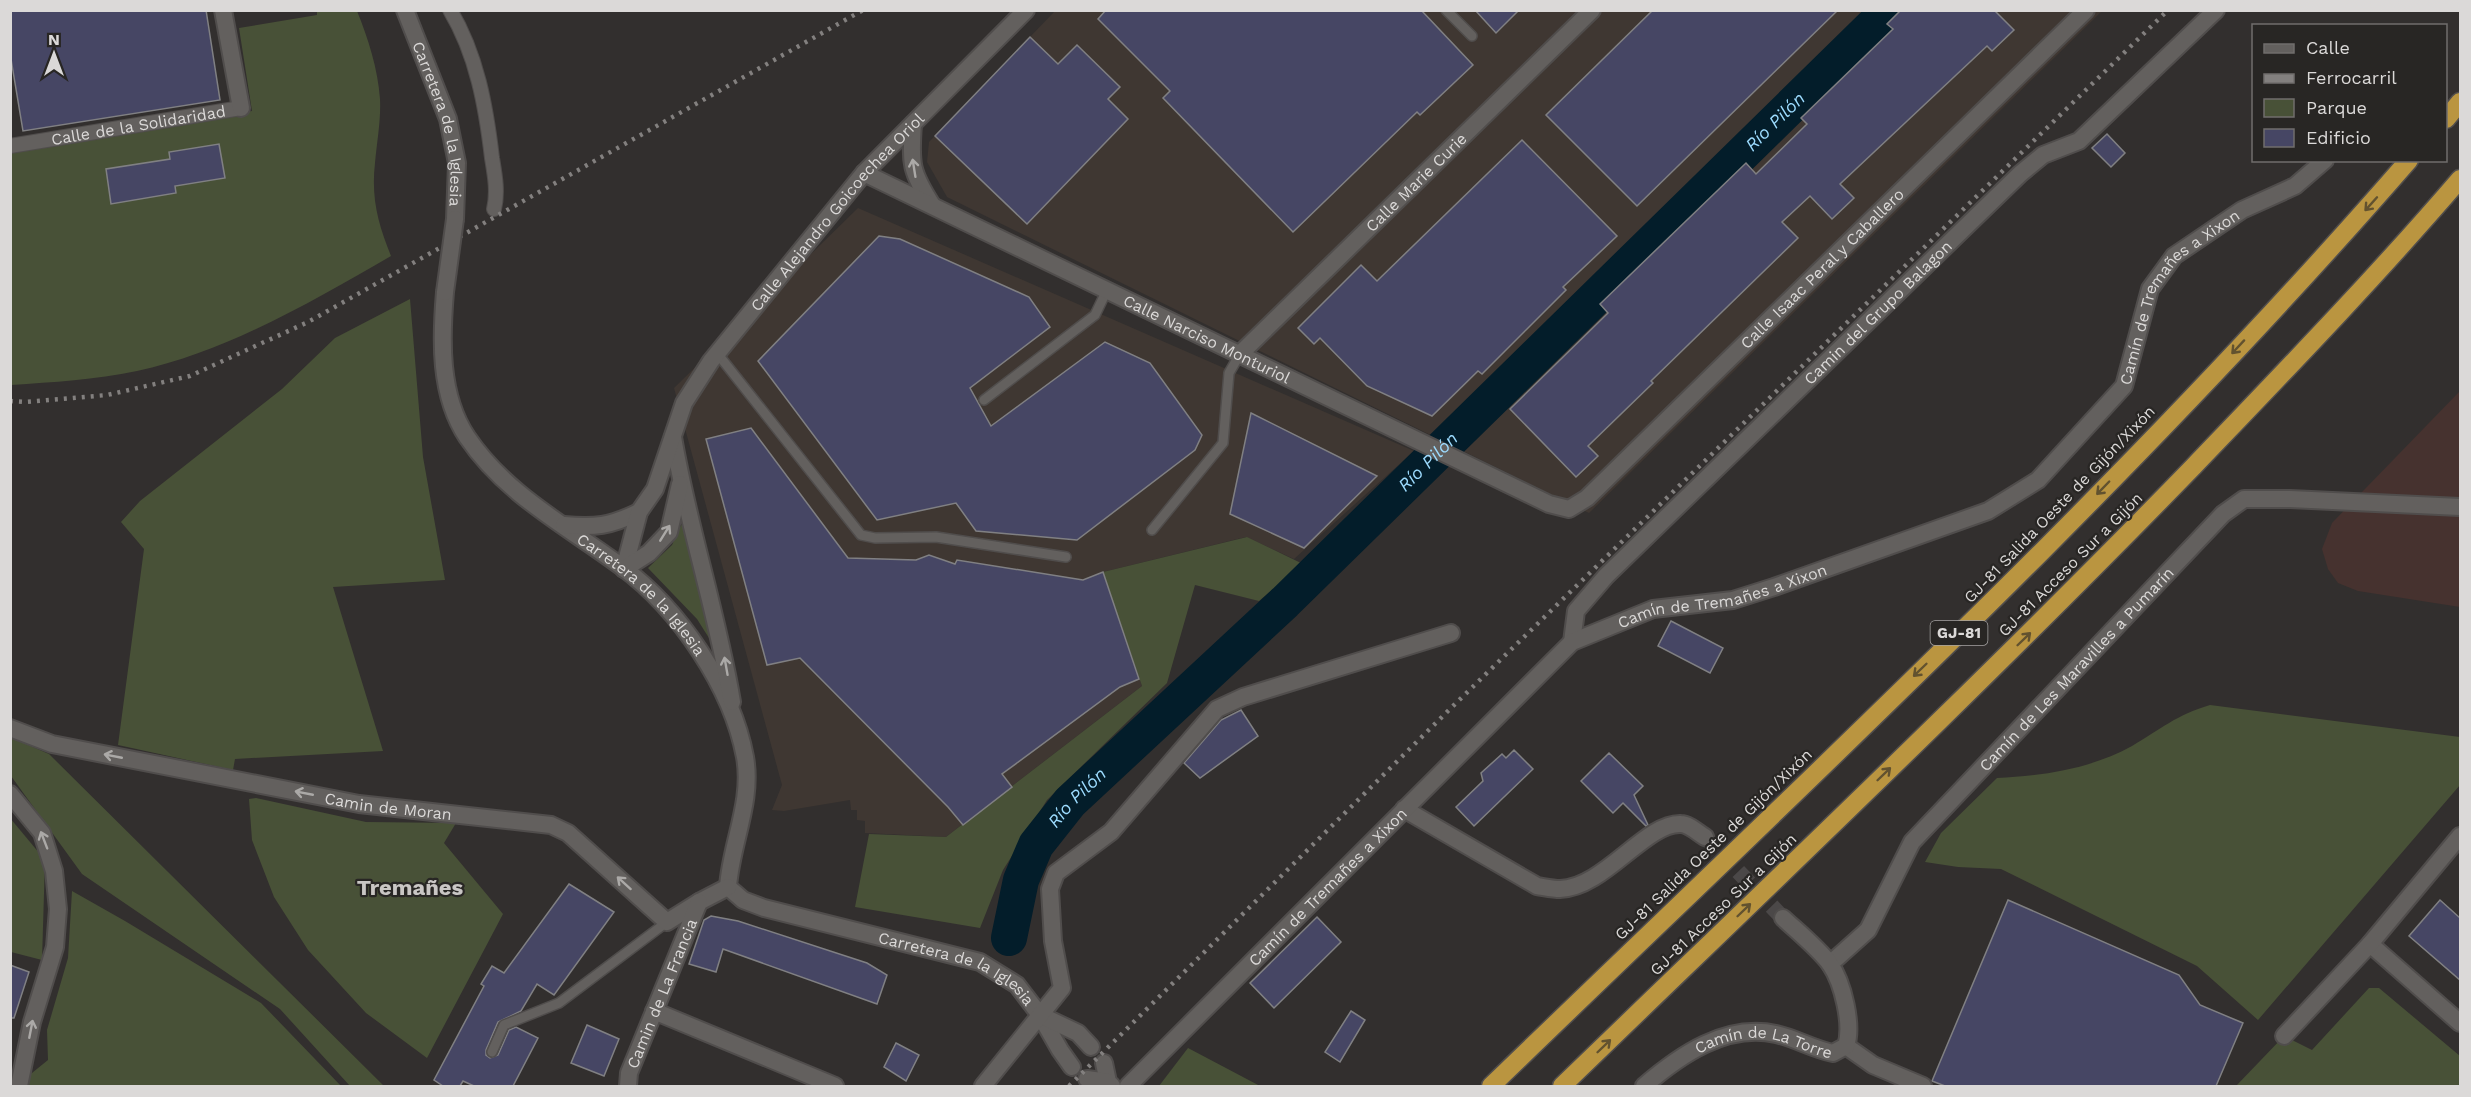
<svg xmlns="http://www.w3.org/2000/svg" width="2471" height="1097" viewBox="0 0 2471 1097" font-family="'Work Sans',sans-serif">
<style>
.built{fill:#3f3732}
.medical{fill:#46322f}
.green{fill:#485137}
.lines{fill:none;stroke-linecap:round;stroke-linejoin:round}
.river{stroke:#031d2a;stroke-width:36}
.building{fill:#464664;stroke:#808083;stroke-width:1.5}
.minor-tunnel{stroke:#4b4848;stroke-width:16;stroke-dasharray:16 8;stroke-linecap:butt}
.service-casing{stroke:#504d4c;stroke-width:12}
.pedestrian-casing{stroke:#504d4c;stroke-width:16}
.minor-casing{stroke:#504d4c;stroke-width:20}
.motorway-casing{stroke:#504d4c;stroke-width:21}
.service{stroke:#63605e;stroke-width:9}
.pedestrian{stroke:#63605e;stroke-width:14}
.minor{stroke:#63605e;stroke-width:16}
.motorway{stroke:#ba9540;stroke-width:18}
.rail{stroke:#83807f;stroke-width:4.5;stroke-dasharray:3 6;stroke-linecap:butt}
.minor-bridge-casing{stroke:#504d4c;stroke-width:20;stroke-linecap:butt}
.minor-bridge{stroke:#63605e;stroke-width:16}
.oneway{stroke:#aba9a7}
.oneway2{stroke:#62522f}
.labels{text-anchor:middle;stroke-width:4.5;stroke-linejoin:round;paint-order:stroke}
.shield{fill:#282624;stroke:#a5a3a2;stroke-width:1.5}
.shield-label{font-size:15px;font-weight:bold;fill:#dbd9d8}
.street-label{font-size:16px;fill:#dbd9d8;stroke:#282624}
.water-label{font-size:18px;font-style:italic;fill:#9cdbfe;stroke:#282624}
.district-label{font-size:22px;font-weight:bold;fill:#c9c6c4;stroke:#282624}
</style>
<rect width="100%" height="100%" fill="#322f2e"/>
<g class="built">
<polygon points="1055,11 2102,11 1589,513 947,197 927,162 929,142"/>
<polygon points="858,208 1414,451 1294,559 1246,537 1103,572 1142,686 946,837 865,833 865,821 857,820 857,810 851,810 850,800 784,811 772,810 782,785 674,388"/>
</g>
<polygon class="medical" points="2460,391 2460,607 2358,591 2338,583 2328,569 2322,549 2332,523"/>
<g class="green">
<path d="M317,11h40c11,27 21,58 23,88 1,22 -3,42 -5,64 -4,35 3,61 16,93 -78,45 -165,96 -254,115 -42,9 -84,11 -126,14v-234l241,-40 -13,-83 78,-13z"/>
<polygon points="410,299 423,457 445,580 333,587 383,751 235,759 233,770 118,745 144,549 121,522 140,501 282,389 335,338"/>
<polygon points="681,525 683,526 717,647 714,646 697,619 648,568 672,545"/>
<polygon points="1247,537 1303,564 1259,601 1195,585 1167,683 1047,800 1003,870 980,928 855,907 869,834 946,837 1142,686 1103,572"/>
<path d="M2210,705l250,32v48l-202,235 -61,-54 -196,-97 -43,-2 -33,-5 16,-29 56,-55c46,-2 93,-9 135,-32 29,-17 44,-31 78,-41z"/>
<polygon points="10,737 49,754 384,1086 350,1086 280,1009 82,874 11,776"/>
<polygon points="256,798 366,822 456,823 444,843 503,914 427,1058 366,1013 308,950 274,897 252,840 249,799"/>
<polygon points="10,818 45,860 42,960 11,952"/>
<polygon points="72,891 125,921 261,1003 341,1086 25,1086 27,1077 48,1060 47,1030 68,958"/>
<polygon points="2369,988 2379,988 2460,1056 2460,1086 2236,1086 2284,1036 2312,1050"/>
<polygon points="1188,1048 1260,1086 1159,1086"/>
</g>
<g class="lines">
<path class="river" id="s1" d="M1009,938l12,-58 15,-35 34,-43 215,-200 604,-592"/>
</g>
<g class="building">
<polygon points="10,10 206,10 220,100 23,131 10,53"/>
<polygon points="1106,10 1421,10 1473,65 1420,115 1417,112 1293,232 1163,98 1170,91 1098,19"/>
<polygon points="1475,10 1519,10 1496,33"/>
<polygon points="1653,10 1838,10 1637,206 1546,115"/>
<polygon points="1901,10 1994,10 2014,30 1992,51 1987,46 1840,184 1854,198 1832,219 1810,196 1782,222 1798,238 1651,381 1653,383 1588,446 1598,456 1576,477 1510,409 1608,313 1600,304 1746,163 1756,174 1807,124 1801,118 1893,29 1887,24"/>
<polygon points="1030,37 1058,64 1077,45 1120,87 1108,99 1128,119 1027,224 935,136"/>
<polygon points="2107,134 2125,153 2111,167 2092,148"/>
<polygon points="1522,140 1617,236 1563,287 1566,290 1482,374 1478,371 1432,416 1367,386 1320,338 1314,344 1298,328 1361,265 1377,281"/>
<polygon points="219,144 225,178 175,186 176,193 111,204 106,169 170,159 169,152"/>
<polygon points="879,236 900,239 1029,297 1050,327 970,388 991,426 1105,342 1150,363 1202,435 1195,450 1077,540 976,531 956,503 877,520 758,361"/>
<polygon points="1251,413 1377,476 1304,548 1230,514"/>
<polygon points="751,428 848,558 916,560 929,555 955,564 957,560 1083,580 1103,572 1139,679 1120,687 1002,774 1012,787 963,825 948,807 800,658 767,665 706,439"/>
<polygon points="1671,621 1723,648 1710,673 1658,646"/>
<polygon points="1241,710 1258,736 1200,778 1184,763 1221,720"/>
<polygon points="1514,750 1533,769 1474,826 1456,807 1483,781 1481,773 1502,754 1506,758"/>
<polygon points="1609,753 1643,786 1634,795 1648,825 1646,826 1623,803 1613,813 1581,781"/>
<polygon points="569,884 614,912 554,995 537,984 521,1011 498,1022 486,1050 486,1055 490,1058 498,1055 509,1030 516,1027 538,1038 513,1086 474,1086 463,1081 460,1086 443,1086 434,1080 484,986 481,984 492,966 504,973"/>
<polygon points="2008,900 2179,975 2200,1005 2243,1023 2216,1086 1945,1086 1932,1081"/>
<polygon points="2440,900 2460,918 2460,980 2409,936"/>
<polygon points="711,916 738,921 867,963 887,975 877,1004 723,949 716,972 689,964 704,920"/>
<polygon points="1317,917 1341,942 1274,1008 1250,983"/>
<polygon points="10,965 29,972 14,1018 10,1018"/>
<polygon points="1351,1011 1365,1020 1340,1062 1325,1052"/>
<polygon points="587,1025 619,1039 604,1076 571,1063"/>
<polygon points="896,1043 919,1055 906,1081 884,1067"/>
</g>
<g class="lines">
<polyline class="minor-tunnel" points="1705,837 1783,918"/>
<g class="service-casing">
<g id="service">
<polyline points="1446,10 1472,36"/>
<polyline points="717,353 861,535 875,538 936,537 1066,557"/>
<polyline points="984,400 1095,315 1107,290"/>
<polyline points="1152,530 1223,443 1229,373 1240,354"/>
<polyline points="492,1052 504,1025 559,1003 667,922"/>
</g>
</g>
<g class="pedestrian-casing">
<g id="pedestrian">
<path d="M450,10c27,45 36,97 42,148 3,18 6,34 2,51"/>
<path id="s2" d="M10,146l231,-38"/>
</g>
</g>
<g class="minor-casing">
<g id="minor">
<polyline points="223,10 241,108"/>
<path id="s3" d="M405,10l43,109 9,44 -2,56"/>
<path d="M913,124c-3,40 -2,48 19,81"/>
<path id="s4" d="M864,173l685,331 20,5 18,-11 499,-488"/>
<path id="s5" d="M445,292c-4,47 -6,103 22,145 39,58 100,89 155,130 57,42 110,120 123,190 8,45 -14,86 -17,130l15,13 21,8 216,54 37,23 23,30 20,35 12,17"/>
<path id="s6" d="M1240,354l352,-344"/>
<path d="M673,437c15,89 44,175 59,265"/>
<path d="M564,525c31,3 46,1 75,-13"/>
<path id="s7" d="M624,569l15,-57 16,-23 29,-86 27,-42 153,-188 162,-163"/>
<polyline points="624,569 649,553 669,532 680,484"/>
<path id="s8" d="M1572,642l4,-31 30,-35 414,-402 23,-19 36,-14 137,-131"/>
<path id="s9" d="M10,728l42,16 307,60 192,21 17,8 99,89 32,-20 29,-15"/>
<polyline points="10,794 42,833 54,871 58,909 55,947 32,1022 19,1086"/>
<path d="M1404,809l133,77c7,1 16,3 23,3 44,-1 86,-67 121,-65 8,0 17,9 24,13"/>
<polyline points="2370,944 2460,1023"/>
<path id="s10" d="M1830,964l38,-34 44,-88 311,-328 21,-15h46l170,8"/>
<polyline points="654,1011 835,1086"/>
<polyline points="1040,1015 1078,1033 1091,1047"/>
<polyline points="2284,1036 2370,944 2460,836"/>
<polyline points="1846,1046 1873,1065 1923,1086"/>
<polyline points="1104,1063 1108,1082 1112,1086"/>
<polyline points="1087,1079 1108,1082"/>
<path id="s11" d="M628,1086l1,-13 70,-171"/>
<polyline points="983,1086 1062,988 1053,941 1050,889 1056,873 1111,832 1217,709 1243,697 1451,633"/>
<path id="s12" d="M1128,1086l444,-444 81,-33 80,-9 41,-13 214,-76 50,-31 86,-94 26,-97 24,-33 68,-46 53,-24 30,-26"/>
<path id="s13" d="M1644,1086c36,-31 82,-63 132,-52 19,4 37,15 57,19l13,-7c7,-21 -3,-63 -16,-82 -11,-15 -33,-33 -47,-46"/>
</g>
</g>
<g class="motorway-casing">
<g id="motorway">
<polyline points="2446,119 2460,102"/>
<path d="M1491,1086c312,-302 633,-598 918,-926"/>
<path d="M1562,1086c212,-205 426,-408 632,-620 90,-94 181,-188 266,-287"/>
</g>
</g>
<use href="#service" class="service"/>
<use href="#pedestrian" class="pedestrian"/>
<use href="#minor" class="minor"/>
<use href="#motorway" class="motorway"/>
<g class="rail">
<polyline points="10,401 25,402 107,395 190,376 308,322 863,10"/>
<polyline points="1069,1086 1450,709 2168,10"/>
</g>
<g class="minor-bridge-casing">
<polyline id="minor-bridge" points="445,292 455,219"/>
</g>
<use href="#minor-bridge" class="minor-bridge"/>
</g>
<defs><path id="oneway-shaft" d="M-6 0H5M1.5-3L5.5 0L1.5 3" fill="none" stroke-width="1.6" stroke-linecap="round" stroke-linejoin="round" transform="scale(1.5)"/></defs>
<g class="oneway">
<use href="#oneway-shaft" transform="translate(914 168) rotate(-99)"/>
<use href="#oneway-shaft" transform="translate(665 533) rotate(-58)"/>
<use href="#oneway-shaft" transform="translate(726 666) rotate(-100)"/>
<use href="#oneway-shaft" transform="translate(113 756) rotate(-169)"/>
<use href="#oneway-shaft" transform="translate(304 793) rotate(-169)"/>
<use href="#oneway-shaft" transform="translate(44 840) rotate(-111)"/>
<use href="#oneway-shaft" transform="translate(624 883) rotate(-138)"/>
<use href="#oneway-shaft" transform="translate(31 1029) rotate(-79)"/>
</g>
<g class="oneway2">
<use href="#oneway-shaft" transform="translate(2371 204) rotate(132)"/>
<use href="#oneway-shaft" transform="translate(2238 347) rotate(133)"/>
<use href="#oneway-shaft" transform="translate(2103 488) rotate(134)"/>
<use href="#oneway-shaft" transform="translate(2024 639) rotate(-44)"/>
<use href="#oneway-shaft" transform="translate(1920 670) rotate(136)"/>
<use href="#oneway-shaft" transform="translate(1884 774) rotate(-44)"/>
<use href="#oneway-shaft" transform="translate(1744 910) rotate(-44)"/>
<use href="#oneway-shaft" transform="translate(1604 1046) rotate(-44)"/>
</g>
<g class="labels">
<rect class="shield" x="1930.5" y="621" width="57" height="24" rx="4.5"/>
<g class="shield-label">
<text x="1959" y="638">GJ-81</text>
</g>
<g class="street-label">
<text dy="6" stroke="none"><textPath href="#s3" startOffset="120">Carretera de la Iglesia</textPath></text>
<text dy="6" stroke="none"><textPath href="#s2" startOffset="130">Calle de la Solidaridad</textPath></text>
<text dy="6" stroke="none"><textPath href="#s6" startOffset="246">Calle Marie Curie</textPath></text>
<text dy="6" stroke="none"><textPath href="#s7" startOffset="423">Calle Alejandro Goicoechea Oriol</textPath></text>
<text dy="6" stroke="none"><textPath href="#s4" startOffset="1131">Calle Isaac Peral y Caballero</textPath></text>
<text dy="6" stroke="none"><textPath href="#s12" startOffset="1362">Camín de Tremañes a Xixon</textPath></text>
<text dy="6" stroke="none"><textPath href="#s8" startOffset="456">Camin del Grupo Balagon</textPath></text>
<text dy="6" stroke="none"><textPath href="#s4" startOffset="381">Calle Narciso Monturiol</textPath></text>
<text transform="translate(2059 504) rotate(-46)" y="6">GJ-81 Salida Oeste de Gijón/Xixón</text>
<text transform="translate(2070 564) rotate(-45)" y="6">GJ-81 Acceso Sur a Gijón</text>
<text dy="6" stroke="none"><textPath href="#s5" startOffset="386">Carretera de la Iglesia</textPath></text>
<text dy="6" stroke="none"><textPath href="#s12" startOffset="786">Camín de Tremañes a Xixon</textPath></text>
<text dy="6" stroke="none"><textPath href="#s10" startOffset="388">Camín de Les Maravilles a Pumarín</textPath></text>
<text dy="6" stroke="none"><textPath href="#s9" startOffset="387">Camin de Moran</textPath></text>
<text transform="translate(1713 844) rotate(-44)" y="6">GJ-81 Salida Oeste de Gijón/Xixón</text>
<text dy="6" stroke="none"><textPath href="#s12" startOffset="282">Camín de Tremañes a Xixon</textPath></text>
<text transform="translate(1723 904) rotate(-44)" y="6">GJ-81 Acceso Sur a Gijón</text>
<text dy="6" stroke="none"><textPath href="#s5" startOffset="962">Carretera de la Iglesia</textPath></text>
<text dy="6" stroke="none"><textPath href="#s11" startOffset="99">Camin de La Francia</textPath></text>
<text dy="6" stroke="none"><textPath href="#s13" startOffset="135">Camín de La Torre</textPath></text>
</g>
<g class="water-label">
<text dy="6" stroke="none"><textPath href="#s1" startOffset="1132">Río Pilón</textPath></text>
<text dy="6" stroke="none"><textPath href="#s1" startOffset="646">Río Pilón</textPath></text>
<text dy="6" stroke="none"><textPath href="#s1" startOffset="160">Río Pilón</textPath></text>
</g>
<g class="district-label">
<text x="410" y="895">Tremañes</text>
</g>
</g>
<rect width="2471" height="1097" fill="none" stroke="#dbd9d8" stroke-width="24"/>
<rect x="2252" y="24" width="195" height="138" fill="#282624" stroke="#706e6c" stroke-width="1.5"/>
<rect x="2264" y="44" width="30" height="9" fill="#63605e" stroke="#706e6c" stroke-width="1.5"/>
<text x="2306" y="54" font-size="18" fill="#dbd9d8">Calle</text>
<rect x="2264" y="74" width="30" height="9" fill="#83807f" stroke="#706e6c" stroke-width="1.5"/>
<text x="2306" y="84" font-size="18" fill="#dbd9d8">Ferrocarril</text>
<rect x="2264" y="99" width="30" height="18" fill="#485137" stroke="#706e6c" stroke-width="1.5"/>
<text x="2306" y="114" font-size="18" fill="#dbd9d8">Parque</text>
<rect x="2264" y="129" width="30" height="18" fill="#464664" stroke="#706e6c" stroke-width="1.5"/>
<text x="2306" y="144" font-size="18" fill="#dbd9d8">Edificio</text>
<g transform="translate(54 54)" stroke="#282624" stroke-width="4.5" paint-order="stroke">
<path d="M0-4.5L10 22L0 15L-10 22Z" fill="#dbd9d8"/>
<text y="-9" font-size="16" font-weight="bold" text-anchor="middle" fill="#dbd9d8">N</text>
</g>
</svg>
